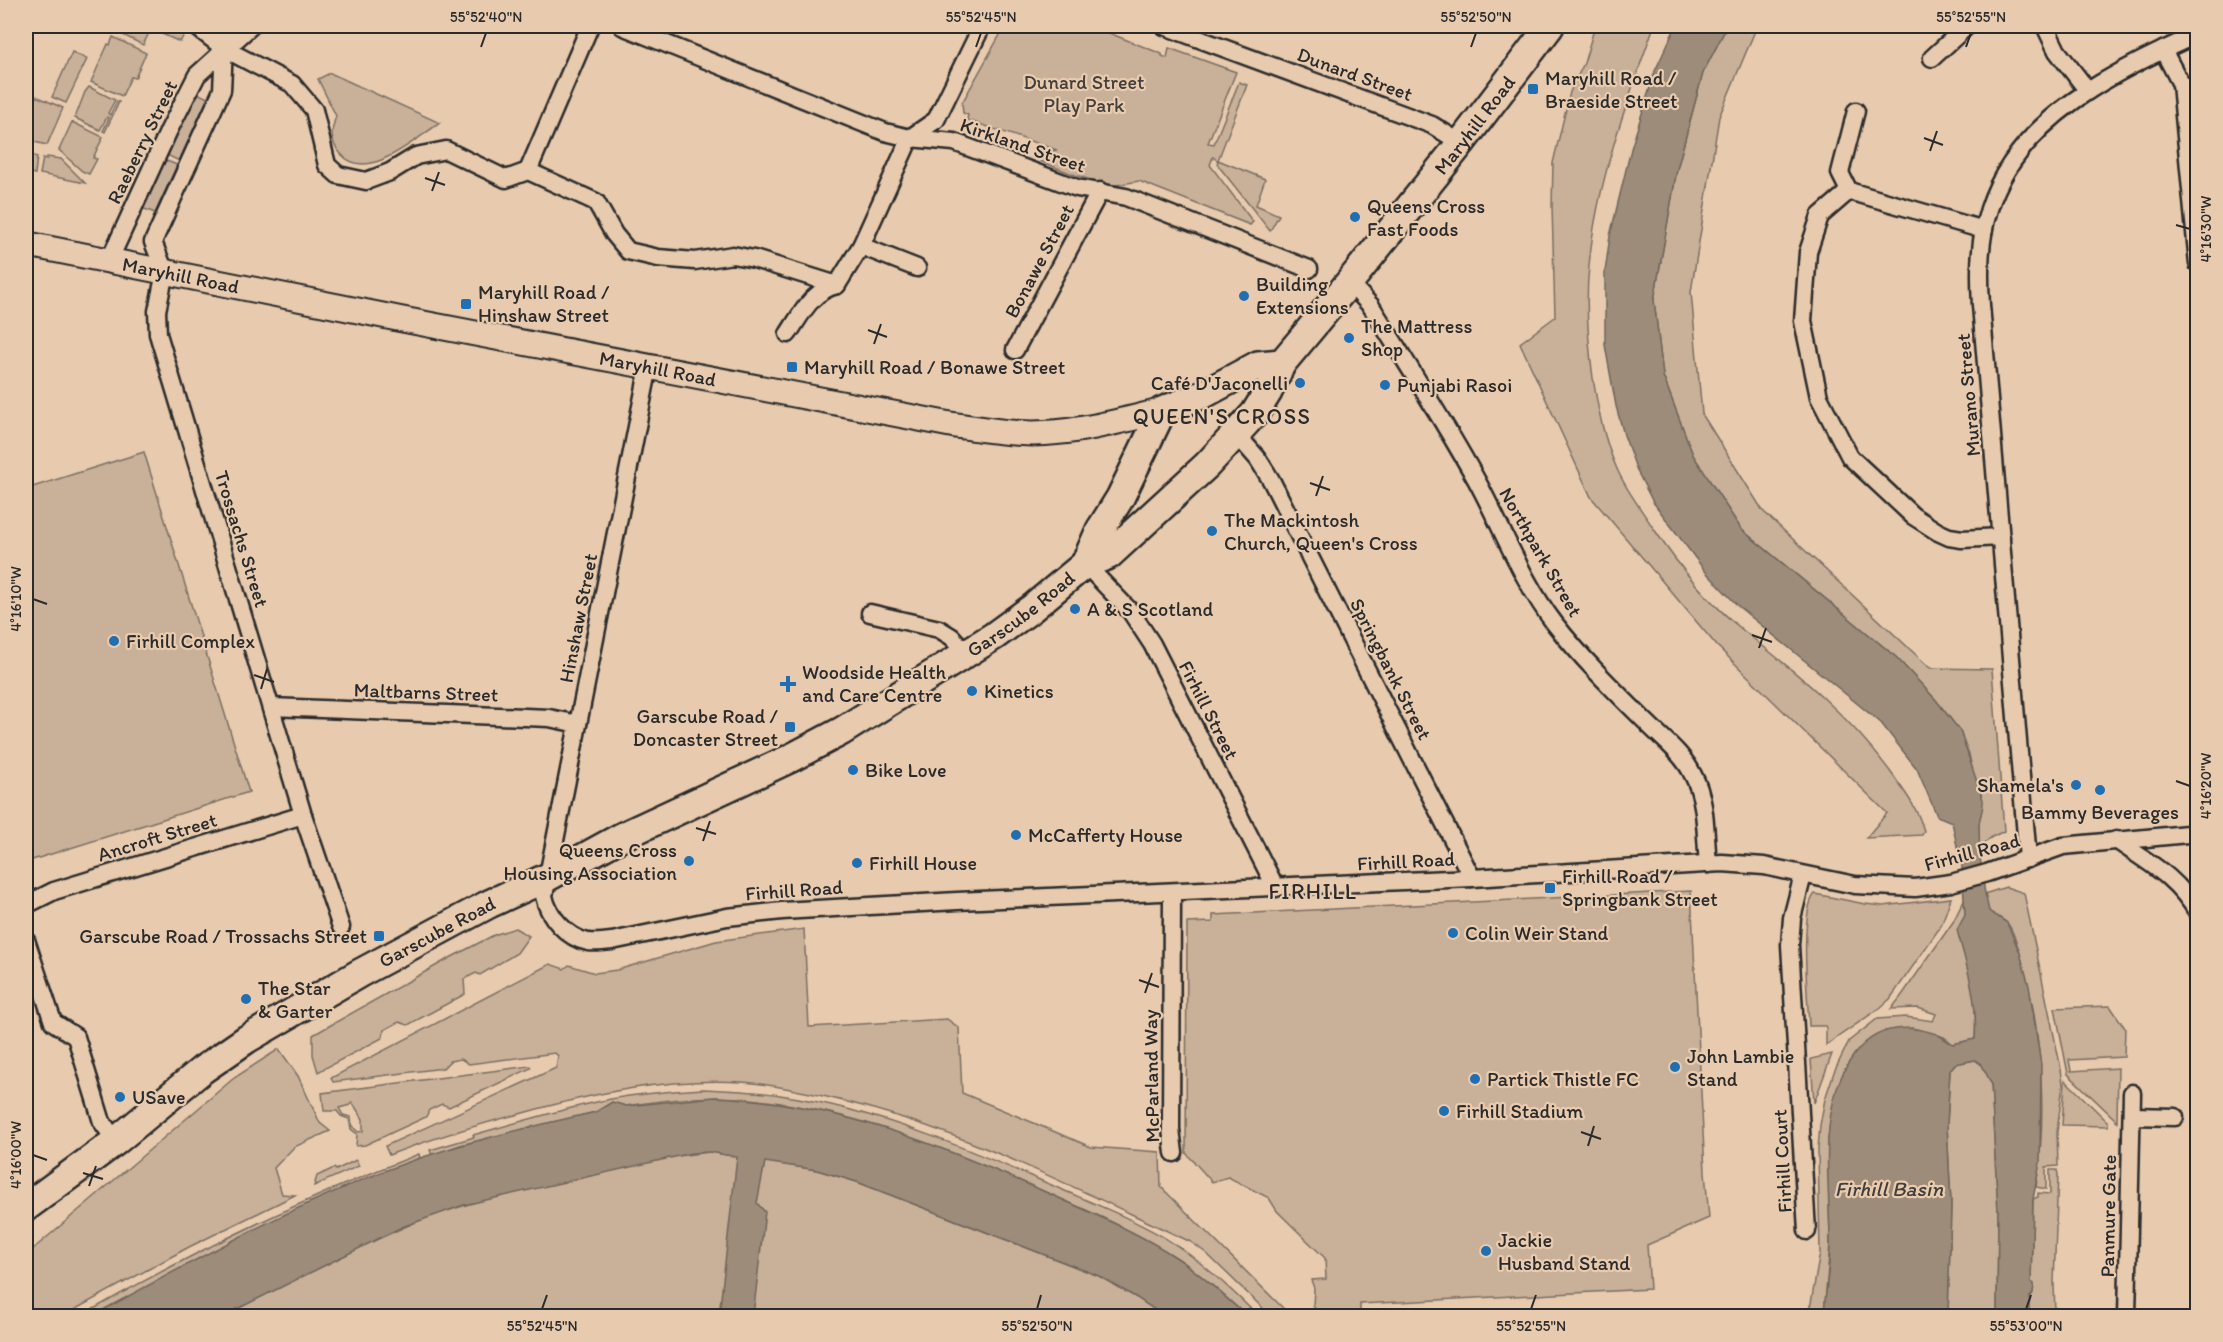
<svg xmlns="http://www.w3.org/2000/svg" width="2223" height="1342" viewBox="0 0 2223 1342" font-family="Itim,sans-serif">
<style>
.green{fill:#c9b099;stroke:#7a6e62;stroke-width:1.5;fill-rule:evenodd}
.water{fill:#9d8c7a;stroke:#6f655a;stroke-width:1.5}
.lines{fill:none;stroke-linecap:round;stroke-linejoin:round}
.street-casing{stroke:#2b2b2b;stroke-width:21}
.secondary-casing{stroke:#2b2b2b;stroke-width:28}
.primary-casing{stroke:#2b2b2b;stroke-width:32}
.street{stroke:#e8cbaf;stroke-width:16}
.secondary{stroke:#e8cbaf;stroke-width:24}
.primary{stroke:#e8cbaf;stroke-width:27}
.ticks{fill:none;stroke:#2b2b2b;stroke-width:2}
.poi-dot{fill:#1f6fb2;stroke:#e8cbaf;stroke-width:2}
.labels{text-anchor:middle;stroke-width:4.5;stroke-linejoin:round;paint-order:stroke}
.street-label{font-size:20px;fill:#2b2b2b;stroke:#e8cbaf}
.poi-label{font-size:20px;fill:#2b2b2b;stroke:#e8cbaf;text-anchor:start}
.park-label{font-size:20px;fill:#433f3c;stroke:#e8cbaf}
.water-label{font-size:21px;font-style:italic;fill:#423e3b;stroke:#e8cbaf}
.quarter-label{font-size:22px;letter-spacing:1.5px;fill:#2b2b2b;stroke:#e8cbaf}
.neatline{fill:none;stroke:#2b2b2b;stroke-width:2}
.ticks-label{font-size:15px;text-anchor:middle;fill:#2b2b2b}
</style>
<rect width="100%" height="100%" fill="#e8cbaf"/>
<filter id="ink" filterUnits="userSpaceOnUse"><feTurbulence type="fractalNoise" baseFrequency=".0167" numOctaves="2"/><feDisplacementMap in="SourceGraphic" scale="12" xChannelSelector="R" yChannelSelector="G"/><feConvolveMatrix kernelMatrix="1 2 1 2 8 2 1 2 1" color-interpolation-filters="sRGB"/></filter>
<g filter="url(#ink)">
<g class="green">
<polygon points="118,26 165,26 184,35 180,42 151,29 143,45 115,31"/>
<polygon points="1005,26 1106,26 1104,31 1162,54 1162,56 1167,58 1169,48 1236,72 1208,143 1214,144 1239,82 1247,85 1218,160 1265,179 1256,205 1279,215 1270,231 1217,164 1218,161 1213,157 1210,165 1253,222 1250,225 1139,181 1110,186 1072,174 1040,161 1038,153 1057,150 967,120 968,115 963,113 962,103"/>
<path d="M1595,26h59c-27,75 -58,159 -65,240 -4,37 -1,75 4,112 5,31 11,62 24,91 9,21 24,40 37,60 25,38 54,73 90,102 54,43 107,86 148,143 13,18 26,35 32,57l-2,4 -56,3 21,-25 -170,-167 -126,-149 -71,-154 35,-26 -3,-111 1,-43 17,-71 14,-29z"/>
<polygon points="1727,26 1757,26 1719,117 1691,292 1702,414 1763,511 1930,668 1992,669 2004,831 1992,837 1979,847 1979,819 1981,814 1969,754 1960,731 1936,700 1896,657 1741,529 1693,455 1663,376 1654,300 1677,169 1703,73"/>
<polygon points="113,37 146,53 135,78 131,77 122,96 91,82 108,44 110,45"/>
<polygon points="72,52 87,59 66,103 52,97"/>
<path d="M330,73l110,50c-24,15 -73,61 -99,31 -12,-13 -10,-23 -5,-38l-18,-37z"/>
<polygon points="89,87 115,100 108,113 110,115 117,101 119,102 105,132 103,131 109,118 107,117 100,130 75,118 85,92"/>
<polygon points="195,92 208,98 179,161 167,155"/>
<polygon points="36,96 63,108 47,145 26,140"/>
<polygon points="72,122 103,137 93,158 97,159 89,174 82,171 59,150"/>
<polygon points="26,153 37,157 35,174 26,172"/>
<polygon points="47,157 61,159 85,183 40,174 43,158 47,159"/>
<polygon points="164,160 177,165 155,213 142,208"/>
<polygon points="144,452 249,792 26,862 26,489"/>
<path d="M2006,887l18,6 37,176 2,15 -6,48 1,34 -12,1v22l-10,-2c11,-69 6,-152 -12,-219 -4,-14 -8,-33 -16,-44 -4,-5 -14,-9 -19,-12l-5,-18z"/>
<polygon points="1691,891 1705,1172 1709,1218 1647,1245 1650,1289 1360,1304 1360,1315 1322,1316 1313,1306 1314,1288 1311,1280 1326,1279 1325,1258 1277,1211 1269,1198 1228,1177 1212,1182 1186,1153 1187,923 1213,922 1213,915"/>
<path d="M1815,894l50,10 18,2 68,-8 -10,28 -51,73 -10,9 -54,37v-19h-17c-1,-25 -10,-116 6,-132z"/>
<path d="M1964,900c2,47 14,93 11,139l-22,5 -9,-7 -32,-9 -27,3 -57,107 2,105 -6,73h-18l5,-13 9,-50 -2,-104 2,-24 5,-26 9,-27 15,-31 28,-22 29,-2 27,4 3,-7 -18,-6 -27,1 9,-11 53,-76z"/>
<polygon points="515,928 529,936 517,953 480,975 476,973 464,979 465,994 408,1025 399,1022 384,1030 382,1038 318,1072 313,1055 313,1035 448,959 494,935"/>
<path d="M804,929l5,98 138,-8 12,9 3,65 129,54 69,5 1,35 130,129h-20l-65,-63 -15,-11c-117,-54 -233,-115 -360,-144 -29,-7 -60,-14 -90,-16 -74,-4 -147,11 -218,31 -46,12 -90,25 -134,42l-4,-9 171,-78 2,-12 -3,-3 -86,11 -8,-5 -11,2 -7,7 -110,14 -2,-4 219,-114 14,5 5,-4 26,8 22,-3 99,-29z"/>
<polygon points="2110,1006 2125,1028 2124,1057 2069,1060 2071,1071 2118,1068 2117,1121 2068,1074 2055,1008"/>
<polygon points="279,1049 298,1076 320,1123 330,1131 294,1147 274,1168 282,1194 295,1195 189,1247 63,1316 26,1316 26,1255 234,1078"/>
<polygon points="1832,1054 1814,1103 1811,1059"/>
<polygon points="1975,1060 1982,1065 1991,1083 1998,1211 1997,1316 1948,1316 1951,1204 1947,1125 1950,1070 1955,1064"/>
<path d="M530,1066l1,2 -82,39 -7,-3 -13,6 -3,7 -61,28 -9,1 1,-12 -6,-5 -2,-10 -8,-3 -4,-5h-13l-2,-18zM352,1102l11,17v12l-5,1 -6,-6 -1,-9 -8,-2 -4,-7 11,-3z"/>
<polygon points="2065,1080 2108,1122 2108,1126 2062,1125"/>
<path d="M703,1089c26,1 51,2 77,6 96,14 196,57 285,96 35,15 80,33 111,54 30,20 57,46 82,71h-11c-23,-19 -45,-42 -70,-58 -39,-26 -91,-48 -134,-67 -96,-43 -198,-84 -304,-93 -37,-3 -77,2 -113,8l-14,-4 -16,10 -136,33 -28,10 -2,-5 44,-13 -1,-2c46,-13 92,-27 138,-36 31,-6 61,-8 92,-10z"/>
<polygon points="710,1152 817,1170 857,1182 1099,1276 1137,1298 1164,1316 223,1316 371,1242 427,1217 492,1197 669,1157"/>
<path d="M419,1154l1,4 -77,31 -58,27 -193,100h-11c108,-62 221,-117 338,-162z"/>
<polygon points="356,1160 359,1166 314,1186 317,1176 334,1168 336,1170"/>
<polygon points="2050,1170 2057,1170 2058,1174 2054,1282 2055,1316 2028,1316 2030,1297 2033,1293 2034,1284 2031,1282 2033,1199 2038,1197 2038,1193 2050,1194"/>
</g>
<g class="water">
<path d="M1676,26h51l-24,47 -26,96 -23,131 9,76 30,79 48,74 155,128 40,43 24,31 23,69c1,10 -4,16 -4,27 0,28 3,57 10,84l18,12 13,30 9,33 12,79 -1,98 -7,36 -2,83 3,2 -1,9 -3,4 -2,19h-31l1,-105 -7,-128 -9,-18 -7,-5 -20,4 -5,6 -3,55 4,79 -3,112h-124c1,-24 6,-48 6,-72 0,-35 -4,-71 -2,-105 4,-61 31,-129 105,-106 9,2 12,8 20,11l22,-5c3,-39 -8,-72 -18,-109l8,-15 -4,-63 -3,-1 -6,-29 -15,-6 -20,-47 -36,-46 -142,-116 -34,-36 -52,-69 -16,-31 -13,-36 -8,-29 -11,-61v-73l5,-36 21,-87 24,-78z"/>
<path d="M715,1097c118,4 229,50 335,97 42,19 89,39 127,64 25,16 47,39 70,58h-83l-27,-18 -38,-22 -87,-34 -155,-60 -40,-12 -52,-8 -8,41 8,9 -12,104h-34l18,-159 -27,-5 -18,1 -228,52 -62,22 -179,89h-131c105,-57 214,-119 328,-158 57,-19 117,-33 176,-46l16,-10 14,4z"/>
</g>
<g class="lines">
<g class="street-casing">
<g id="street">
<polyline points="195,26 225,49 292,84 314,110 327,165 338,175 366,181 390,172 416,156 446,150 506,179 528,171 596,202 614,234 628,251 658,258 695,261 733,255 754,259 837,285"/>
<polyline points="225,26 222,90 153,242 165,272 157,311 158,334 303,815 341,927"/>
<polyline points="622,26 885,132 910,138 954,142 1077,188 1126,197 1309,269"/>
<polyline points="1164,26 1432,125 1461,143"/>
<polyline points="2045,26 2057,51 2088,91"/>
<polyline points="2163,50 2181,84 2198,264"/>
<polyline points="1932,58 1967,26"/>
<polyline points="528,171 590,26"/>
<polyline points="1849,191 1820,216 1808,252 1803,321 1819,397 1850,457 1913,516 1938,532 1949,537 1962,539 2001,537"/>
<polyline points="1849,191 1984,230"/>
<polyline points="1849,191 1840,173 1856,111"/>
<polyline points="861,246 917,268"/>
<polyline points="109,261 169,130 197,75 251,26"/>
<path d="M1348,284l10,8 13,14c36,58 73,115 106,175 26,48 45,100 78,143 28,36 61,68 93,100 16,16 35,30 45,51 14,26 12,60 15,89"/>
<path d="M788,334c14,-21 24,-43 49,-49l24,-39 49,-108 26,-18 46,-94"/>
<polyline points="1015,350 1100,191"/>
<path d="M649,366l-105,530c4,20 23,42 44,46 8,1 16,0 24,-1l115,-24 55,-6 175,-10 515,-23 250,-15 42,3 91,19 60,3 36,-5 36,-10 76,-27 135,-13"/>
<polyline points="1245,444 1258,459 1271,480 1472,878"/>
<polyline points="1085,564 1131,612 1152,644 1276,888"/>
<polyline points="870,613 939,629 952,637 967,654"/>
<polyline points="271,707 549,718 578,724"/>
<path d="M2116,840c34,24 60,36 82,73"/>
<path d="M2028,859l-47,-554c-2,-32 -2,-65 8,-96 29,-92 127,-138 209,-175"/>
<polyline points="1803,875 1792,918 1790,945 1807,1231"/>
<polyline points="1172,892 1171,1129 1174,1153"/>
<polyline points="26,905 54,891 303,815"/>
<polyline points="26,940 53,1022 76,1037 102,1122 116,1141"/>
<polyline points="2132,1116 2175,1117"/>
<polyline points="2127,1316 2132,1093"/>
</g>
</g>
<g class="secondary-casing">
<g id="secondary">
<path id="s1" d="M26,244l374,75 553,106c30,4 61,10 92,8 40,-2 79,-13 117,-22"/>
</g>
</g>
<g class="primary-casing">
<g id="primary">
<polyline points="1085,564 1100,530 1120,498 1162,411 1204,394 1258,365 1282,363"/>
<path id="s2" d="M26,1207l90,-66 86,-71 45,-31 113,-66 129,-69 59,-27 75,-41 166,-77 53,-28 152,-95 37,-27 54,-45 24,-9 98,-90 48,-52 13,-21 14,-29 66,-79 113,-141 89,-117"/>
</g>
</g>
<use href="#street" class="street"/>
<use href="#secondary" class="secondary"/>
<use href="#primary" class="primary"/>
</g>
</g>
<path class="ticks" d="M481,47l5,-14M976,47l5,-14M1471,47l5,-14M1966,47l5,-14M1924,138l19,7M1930,151l7,-20M425,178l20,7M432,191l7,-19M2176,225l14,4M868,330l19,7M874,344l7,-20M1310,483l20,7M1316,496l7,-20M33,599l14,5M1752,635l20,7M1759,648l7,-20M254,675l20,7M261,689l6,-20M2176,781l14,5M696,828l20,6M703,841l7,-20M1139,980l20,7M1145,993l7,-20M1581,1132l20,7M1588,1146l6,-20M33,1155l14,5M83,1173l20,6M89,1186l7,-20M542,1309l5,-14M1037,1309l4,-14M1531,1309l5,-14M2026,1309l5,-14"/>
<g class="poi-dot">
<rect x="1527" y="83" width="12" height="12" rx="3"/>
<circle cx="1355" cy="217" r="6"/>
<circle cx="1244" cy="296" r="6"/>
<rect x="460" y="298" width="12" height="12" rx="3"/>
<circle cx="1349" cy="338" r="6"/>
<rect x="786" y="361" width="12" height="12" rx="3"/>
<circle cx="1300" cy="383" r="6"/>
<circle cx="1385" cy="385" r="6"/>
<circle cx="1212" cy="531" r="6"/>
<circle cx="1075" cy="609" r="6"/>
<circle cx="114" cy="641" r="6"/>
<path d="M785 675h6v6h6v6h-6v6h-6v-6h-6v-6h6z"/>
<circle cx="972" cy="691" r="6"/>
<rect x="784" y="721" width="12" height="12" rx="3"/>
<circle cx="853" cy="770" r="6"/>
<circle cx="2076" cy="785" r="6"/>
<circle cx="2100" cy="790" r="6"/>
<circle cx="1016" cy="835" r="6"/>
<circle cx="689" cy="861" r="6"/>
<circle cx="857" cy="863" r="6"/>
<rect x="1544" y="882" width="12" height="12" rx="3"/>
<circle cx="1453" cy="933" r="6"/>
<rect x="373" y="930" width="12" height="12" rx="3"/>
<circle cx="246" cy="999" r="6"/>
<circle cx="1675" cy="1067" r="6"/>
<circle cx="1475" cy="1079" r="6"/>
<circle cx="120" cy="1097" r="6"/>
<circle cx="1444" cy="1111" r="6"/>
<circle cx="1486" cy="1251" r="6"/>
</g>
<g class="labels">
<g class="street-label">
<text transform="translate(1355 74) rotate(20)" y="7">Dunard Street</text>
<text dy="7" stroke="none"><textPath href="#s2" startOffset="1836">Maryhill Road</textPath></text>
<text transform="translate(142 142) rotate(-64)" y="7">Raeberry Street</text>
<text transform="translate(1023 145) rotate(19)" y="7">Kirkland Street</text>
<text transform="translate(1039 261) rotate(-62)" y="7">Bonawe Street</text>
<text dy="7" stroke="none"><textPath href="#s1" startOffset="158">Maryhill Road</textPath></text>
<text dy="7" stroke="none"><textPath href="#s1" startOffset="644">Maryhill Road</textPath></text>
<text transform="translate(1968 395) rotate(-95)" y="7">Murano Street</text>
<text transform="translate(242 539) rotate(73)" y="7">Trossachs Street</text>
<text transform="translate(1541 552) rotate(60)" y="7">Northpark Street</text>
<text dy="7" stroke="none"><textPath href="#s2" startOffset="1162">Garscube Road</textPath></text>
<text transform="translate(578 618) rotate(-79)" y="7">Hinshaw Street</text>
<text transform="translate(1391 669) rotate(63)" y="7">Springbank Street</text>
<text transform="translate(426 692) rotate(2)" y="7">Maltbarns Street</text>
<text transform="translate(1209 710) rotate(63)" y="7">Firhill Street</text>
<text transform="translate(157 837) rotate(-17)" y="7">Ancroft Street</text>
<text transform="translate(1972 852) rotate(-15)" y="7">Firhill Road</text>
<text transform="translate(1406 861) rotate(-3)" y="7">Firhill Road</text>
<text transform="translate(794 890) rotate(-4)" y="7">Firhill Road</text>
<text dy="7" stroke="none"><textPath href="#s2" startOffset="496">Garscube Road</textPath></text>
<text transform="translate(1151 1076) rotate(-91)" y="7">McParland Way</text>
<text transform="translate(1782 1161) rotate(-93)" y="7">Firhill Court</text>
<text transform="translate(2108 1216) rotate(-89)" y="7">Panmure Gate</text>
</g>
<g class="poi-label">
<text x="1545" y="85">Maryhill Road /<tspan x="1545" dy="23">Braeside Street</tspan></text>
<text x="1367" y="213">Queens Cross<tspan x="1367" dy="23">Fast Foods</tspan></text>
<text x="1256" y="291">Building<tspan x="1256" dy="23">Extensions</tspan></text>
<text x="478" y="299">Maryhill Road /<tspan x="478" dy="23">Hinshaw Street</tspan></text>
<text x="1361" y="333">The Mattress<tspan x="1361" dy="23">Shop</tspan></text>
<text x="804" y="374">Maryhill Road / Bonawe Street</text>
<text x="1288" y="390" text-anchor="end">Café D'Jaconelli</text>
<text x="1397" y="392">Punjabi Rasoi</text>
<text x="1224" y="527">The Mackintosh<tspan x="1224" dy="23">Church, Queen's Cross</tspan></text>
<text x="1087" y="616">A &amp; S Scotland</text>
<text x="126" y="648">Firhill Complex</text>
<text x="802" y="679">Woodside Health<tspan x="802" dy="23">and Care Centre</tspan></text>
<text x="984" y="698">Kinetics</text>
<text x="778" y="723" text-anchor="end">Garscube Road /<tspan x="778" dy="23">Doncaster Street</tspan></text>
<text x="865" y="777">Bike Love</text>
<text x="2064" y="792" text-anchor="end">Shamela's</text>
<text x="2100" y="819" text-anchor="middle">Bammy Beverages</text>
<text x="1028" y="842">McCafferty House</text>
<text x="677" y="857" text-anchor="end">Queens Cross<tspan x="677" dy="23">Housing Association</tspan></text>
<text x="869" y="870">Firhill House</text>
<text x="1562" y="883">Firhill Road /<tspan x="1562" dy="23">Springbank Street</tspan></text>
<text x="1465" y="940">Colin Weir Stand</text>
<text x="367" y="943" text-anchor="end">Garscube Road / Trossachs Street</text>
<text x="258" y="995">The Star<tspan x="258" dy="23">&amp; Garter</tspan></text>
<text x="1687" y="1063">John Lambie<tspan x="1687" dy="23">Stand</tspan></text>
<text x="1487" y="1086">Partick Thistle FC</text>
<text x="132" y="1104">USave</text>
<text x="1456" y="1118">Firhill Stadium</text>
<text x="1498" y="1247">Jackie<tspan x="1498" dy="23">Husband Stand</tspan></text>
</g>
<g class="park-label">
<text x="1084" y="89">Dunard Street<tspan x="1084" dy="23">Play Park</tspan></text>
</g>
<g class="water-label">
<text x="1889" y="1196">Firhill Basin</text>
</g>
<g class="quarter-label">
<text x="1222" y="424">QUEEN'S CROSS</text>
<text x="1313" y="899">FIRHILL</text>
</g>
</g>
<rect width="2223" height="1342" fill="none" stroke="#e8cbaf" stroke-width="66"/>
<rect x="33" y="33" width="2157" height="1276" class="neatline"/>
<g class="ticks-label">
<text x="486" y="22">55°52'40"N</text>
<text x="981" y="22">55°52'45"N</text>
<text x="1476" y="22">55°52'50"N</text>
<text x="1971" y="22">55°52'55"N</text>
<text transform="translate(2206 229) rotate(-90)" y="5">4°16'30"W</text>
<text transform="translate(16 599) rotate(-90)" y="5">4°16'10"W</text>
<text transform="translate(2206 786) rotate(-90)" y="5">4°16'20"W</text>
<text transform="translate(16 1155) rotate(-90)" y="5">4°16'00"W</text>
<text x="542" y="1331">55°52'45"N</text>
<text x="1037" y="1331">55°52'50"N</text>
<text x="1531" y="1331">55°52'55"N</text>
<text x="2026" y="1331">55°53'00"N</text>
</g>
</svg>
